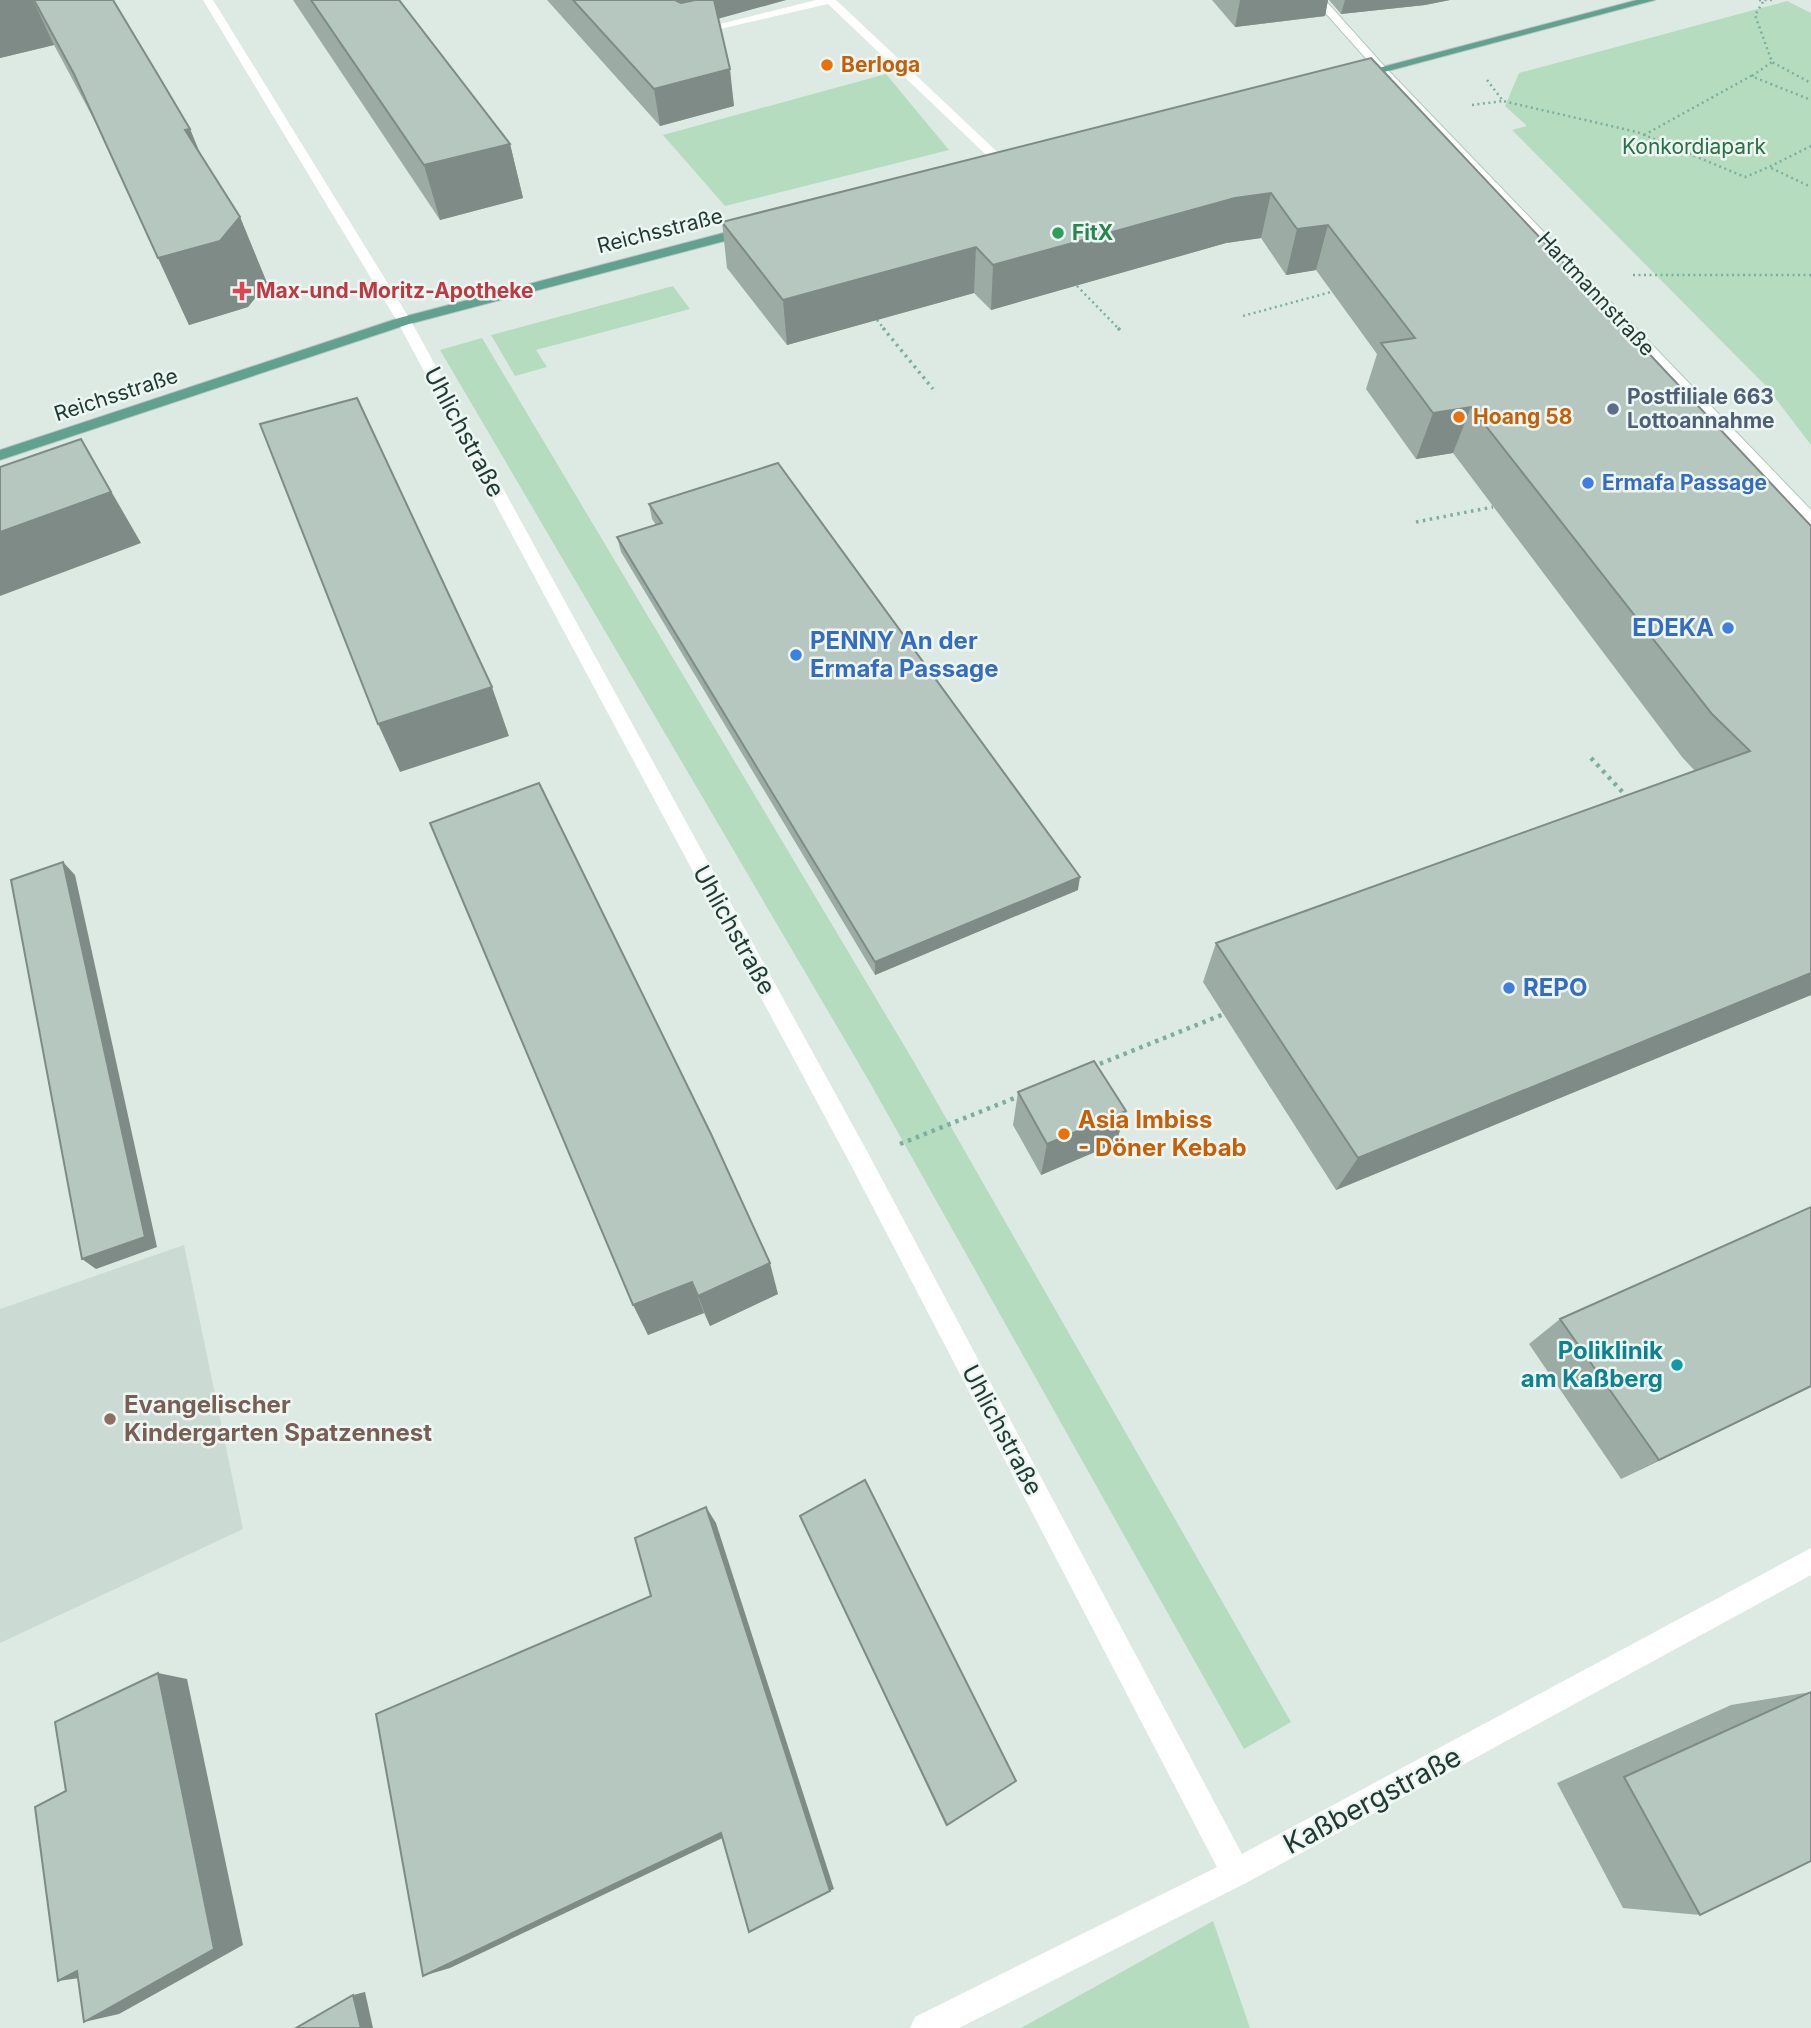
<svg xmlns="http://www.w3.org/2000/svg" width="1811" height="2028" viewBox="0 0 1811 2028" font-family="Inter,sans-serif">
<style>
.built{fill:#cbdad3}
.green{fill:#b5dcbf}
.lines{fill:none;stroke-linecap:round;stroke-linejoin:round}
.secondary-casing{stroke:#b0cac0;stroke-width:2}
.primary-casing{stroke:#bcc4c2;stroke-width:2}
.path-far2{stroke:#7caf9f;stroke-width:2.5;stroke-dasharray:2 3.5;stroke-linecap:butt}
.path-far1{stroke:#7caf9f;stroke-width:3.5;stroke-dasharray:2.5 4.5;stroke-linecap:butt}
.path{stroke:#7caf9f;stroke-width:4.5;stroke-dasharray:3.5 5;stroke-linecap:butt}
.lane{fill:#fff;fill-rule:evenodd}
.street{fill:#fff;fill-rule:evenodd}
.secondary{fill:#fff;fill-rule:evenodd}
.primary{fill:#60a190;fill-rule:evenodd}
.wall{fill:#9daba5}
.shaded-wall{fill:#7f8b86}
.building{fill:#b6c7c0;stroke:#7f8b86;stroke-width:2}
.food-dot{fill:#e8710a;stroke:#edf6f2;stroke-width:2.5}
.leisure-dot{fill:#2e9e5b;stroke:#edf6f2;stroke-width:2.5}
.health-dot{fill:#e0444e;stroke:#edf6f2;stroke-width:2.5}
.service-dot{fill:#5c6f8a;stroke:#edf6f2;stroke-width:2.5}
.shop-dot{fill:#3f7fe0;stroke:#edf6f2;stroke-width:2.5}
.culture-dot{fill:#0f9aa8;stroke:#edf6f2;stroke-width:2.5}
.education-dot{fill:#8d6e63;stroke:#edf6f2;stroke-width:2.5}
.labels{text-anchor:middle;stroke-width:5;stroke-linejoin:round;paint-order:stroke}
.far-food-label{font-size:21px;font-weight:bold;fill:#c56008;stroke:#edf6f2;text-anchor:start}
.far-park-label{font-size:21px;fill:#287144;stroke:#edf6f2}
.far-street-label{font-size:21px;fill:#1f3932;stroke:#edf6f2}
.far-leisure-label{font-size:21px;font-weight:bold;fill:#27864d;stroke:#edf6f2;text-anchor:start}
.far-health-label{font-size:21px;font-weight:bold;fill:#be3a42;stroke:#edf6f2;text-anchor:start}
.far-service-label{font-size:21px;font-weight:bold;fill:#4e5e75;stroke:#edf6f2;text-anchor:start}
.far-shop-label{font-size:21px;font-weight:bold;fill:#366cbe;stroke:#edf6f2;text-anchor:start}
.street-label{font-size:24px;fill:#1f3932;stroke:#edf6f2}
.shop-label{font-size:24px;font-weight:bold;fill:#366cbe;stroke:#edf6f2;text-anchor:start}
.food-label{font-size:24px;font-weight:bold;fill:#c56008;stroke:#edf6f2;text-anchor:start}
.culture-label{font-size:24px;font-weight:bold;fill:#0d838f;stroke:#edf6f2;text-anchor:end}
.education-label{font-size:24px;font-weight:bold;fill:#785e54;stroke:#edf6f2;text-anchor:start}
.near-street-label{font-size:28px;fill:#1f3932;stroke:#edf6f2}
</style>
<rect width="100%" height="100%" fill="#ddeae4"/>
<polygon class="built" points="184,1245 243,1529 0,1643 0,1309"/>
<g class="green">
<polygon points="1787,1 1811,13 1811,445 1766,386 1512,130 1527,126 1505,106 1519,73"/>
<polygon points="886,74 949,150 725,206 663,135"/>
<polygon points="673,286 690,309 536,350 547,367 515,376 491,335"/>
<polygon points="482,338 914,1062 1291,1722 1244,1749 869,1081 440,350"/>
<polygon points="1213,1921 1250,2028 1021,2028"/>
</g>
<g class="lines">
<g class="secondary-casing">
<polygon id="secondary" points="1314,0 1325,0 1385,67 1811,510 1811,525 1805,524 1377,71"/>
</g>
<g class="primary-casing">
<g id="primary">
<polygon points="1637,0 1655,0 1354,80 1348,76"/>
<polygon points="750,226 755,227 755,233 409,324 0,460 0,450 399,318"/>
</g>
</g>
<g class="path-far2">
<polyline points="1759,0 1772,0"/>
<polyline points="1763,2 1755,15 1772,62 1811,83"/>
<polyline points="1752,76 1772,62"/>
<polyline points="1487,80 1503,101 1637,132 1745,177 1769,167"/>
<polyline points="1472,105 1503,101"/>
<polyline points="1644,135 1751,76 1811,100"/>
<polyline points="1811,146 1769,167 1811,187"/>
<polyline points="1633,275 1811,275"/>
<polyline points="1077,286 1120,330"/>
<polyline points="1243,316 1331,292"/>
<polyline points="877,320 885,330"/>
</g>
<g class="path-far1">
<polyline points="883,328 933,389"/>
<polyline points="1118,328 1123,333"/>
<polyline points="1416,522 1493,507"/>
</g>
<g class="path">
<polyline points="1591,758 1628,798"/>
<polyline points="1092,1067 1224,1014"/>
<polyline points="900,1144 1022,1095"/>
</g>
<polygon class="lane" points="816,0 836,0 1009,163 1009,169 1001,169 828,4 694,35 688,32"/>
<polygon class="street" points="203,0 213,0 411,321 868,1153 1242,1854 1811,1548 1811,1575 1246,1883 959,2028 910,2028 915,2017 1217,1867 852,1167 397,321"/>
<use href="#secondary" class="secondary"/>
<use href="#primary" class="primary"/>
</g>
<g class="wall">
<polygon points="0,0 113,0 190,129 199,152 240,217 267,283 248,307 189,325 98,127 54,45 0,58"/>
<polygon points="293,0 399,0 510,144 523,198 440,220"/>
<polygon points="547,0 786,0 718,18 734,106 660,126"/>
<polygon points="1212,0 1328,0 1325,16 1235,27"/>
<polygon points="1329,0 1450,0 1425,5 1341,14"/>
<polygon points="1371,58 1811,526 1811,995 1336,1190 1203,982 1216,943 1695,771 1682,757 1453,453 1416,459 1366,389 1377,354 1316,270 1286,275 1261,238 1226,243 991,310 974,293 787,345 727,268 722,222"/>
<polygon points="649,504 1078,890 875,975 621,552 617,537 656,525 652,519"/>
<polygon points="430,823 778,1294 710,1326 704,1313 648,1335"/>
<polygon points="1018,1092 1126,1111 1116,1143 1041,1175 1013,1125"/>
<polygon points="1560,1319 1811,1387 1621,1479 1529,1344"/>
<polygon points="800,1516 947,1825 946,1826"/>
<polygon points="1811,1692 1700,1915 1623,1908 1557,1783 1731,1705"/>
</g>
<g class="shaded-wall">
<polygon points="0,0 33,0 54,45 0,58"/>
<polygon points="672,0 786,0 714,20"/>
<polygon points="1240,0 1328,0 1325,16 1235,27"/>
<polygon points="1345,0 1450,0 1425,5 1341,14"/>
<polygon points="730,69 734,106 660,126 654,89"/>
<polygon points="190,129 217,194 185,130"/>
<polygon points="510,144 523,198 440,220 424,165"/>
<polygon points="1271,193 1261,238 1226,243 991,310 993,265 1235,198"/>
<polygon points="240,217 267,283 248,307 189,325 158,258"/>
<polygon points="1328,225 1316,270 1286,275 1297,229"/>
<polygon points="976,247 974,293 787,345 783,300"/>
<polygon points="1471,407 1453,453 1416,459 1433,413"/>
<polygon points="81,439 141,543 0,596 0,532"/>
<polygon points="492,687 509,736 400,772 378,724"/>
<polygon points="63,862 75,875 157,1247 96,1269 82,1259"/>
<polygon points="1080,877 1078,890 875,975 875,962"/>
<polygon points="1811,973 1811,995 1336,1190 1358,1158"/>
<polygon points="1126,1111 1116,1143 1041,1175 1047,1144"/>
<polygon points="770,1263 778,1294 710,1326 698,1296"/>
<polygon points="692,1282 704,1313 648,1335 633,1305"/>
<polygon points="1811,1386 1811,1387 1621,1479 1659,1460"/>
<polygon points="706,1507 716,1523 834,1889 830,1891"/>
<polygon points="158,1673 187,1679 243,1945 119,2014 84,2022"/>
<polygon points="721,1833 731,1834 450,1968 423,1976"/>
<polygon points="77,1971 94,1976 58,1981"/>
<polygon points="365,1992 373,2028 361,2028 353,1995"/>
</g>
<g class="building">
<polygon points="34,0 113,0 158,75 190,129 185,130 240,217 220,241 158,258 74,74"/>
<polygon points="311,0 399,0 510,144 424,165"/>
<polygon points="573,0 675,0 681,3 695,0 714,0 730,69 654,89"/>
<polygon points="1371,58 1811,526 1811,973 1358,1158 1216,943 1750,751 1712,714 1471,407 1433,413 1381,343 1415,338 1328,225 1297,229 1271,193 1235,198 993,265 976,247 783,300 722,222"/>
<polygon points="357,398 492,687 378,724 260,424"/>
<polygon points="81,439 111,492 0,532 0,467"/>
<polygon points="778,463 1080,877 875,962 617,537 662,523 649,504"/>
<polygon points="539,783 711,1134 770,1263 698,1296 692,1282 633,1305 430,823"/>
<polygon points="63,862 145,1237 82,1259 11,880"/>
<polygon points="1094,1061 1126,1111 1047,1144 1018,1092"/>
<polygon points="1811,1207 1811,1386 1659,1460 1560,1319"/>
<polygon points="865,1480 1016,1781 947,1825 800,1516"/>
<polygon points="706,1507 830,1891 749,1932 721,1833 423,1976 376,1714 651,1596 635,1538"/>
<polygon points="158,1673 214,1949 84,2022 77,1971 58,1981 35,1807 66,1791 55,1722"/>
<polygon points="1811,1692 1811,1861 1700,1915 1624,1777"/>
<polygon points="353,1995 361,2028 296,2028"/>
</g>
<g class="food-dot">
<circle cx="827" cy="65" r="7"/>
<circle cx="1459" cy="417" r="7"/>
<circle cx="1064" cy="1134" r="7"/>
</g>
<circle class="leisure-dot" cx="1058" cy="233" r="7"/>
<path class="health-dot" d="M238.5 280.5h7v7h7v7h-7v7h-7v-7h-7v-7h7z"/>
<circle class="service-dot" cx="1613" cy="409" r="7"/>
<g class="shop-dot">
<circle cx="1588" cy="483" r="7"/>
<circle cx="1728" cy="628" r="7"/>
<circle cx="796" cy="655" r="7"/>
<circle cx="1509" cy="988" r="7"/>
</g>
<circle class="culture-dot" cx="1677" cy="1365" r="7"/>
<circle class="education-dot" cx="110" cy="1419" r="7"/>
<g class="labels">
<g class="far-food-label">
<text x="841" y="72">Berloga</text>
<text x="1473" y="424">Hoang 58</text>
</g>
<g class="far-park-label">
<text x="1694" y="154">Konkordiapark</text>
</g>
<g class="far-street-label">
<text transform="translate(660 231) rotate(-14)" y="7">Reichsstraße</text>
<text transform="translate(1596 294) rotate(47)" y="7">Hartmannstraße</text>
<text transform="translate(116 395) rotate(-18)" y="7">Reichsstraße</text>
</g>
<g class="far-leisure-label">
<text x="1072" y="240">FitX</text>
</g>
<g class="far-health-label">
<text x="256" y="298">Max-und-Moritz-Apotheke</text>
</g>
<g class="far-service-label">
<text x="1627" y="404">Postfiliale 663<tspan x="1627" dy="24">Lottoannahme</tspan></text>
</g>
<g class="far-shop-label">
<text x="1602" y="490">Ermafa Passage</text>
</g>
<g class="street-label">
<text transform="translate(464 432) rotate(62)" y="8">Uhlichstraße</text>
<text transform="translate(734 930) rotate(61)" y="8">Uhlichstraße</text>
<text transform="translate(1002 1430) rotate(62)" y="8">Uhlichstraße</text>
</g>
<g class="shop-label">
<text x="1714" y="636" text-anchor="end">EDEKA</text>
<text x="810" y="649">PENNY An der<tspan x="810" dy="28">Ermafa Passage</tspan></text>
<text x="1523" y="996">REPO</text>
</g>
<g class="food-label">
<text x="1078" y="1128">Asia Imbiss<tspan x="1078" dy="28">- Döner Kebab</tspan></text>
</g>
<g class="culture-label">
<text x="1663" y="1359">Poliklinik<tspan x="1663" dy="28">am Kaßberg</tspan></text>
</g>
<g class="education-label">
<text x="124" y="1413">Evangelischer<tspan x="124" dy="28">Kindergarten Spatzennest</tspan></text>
</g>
<g class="near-street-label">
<text transform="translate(1372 1800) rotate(-28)" y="10">Kaßbergstraße</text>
</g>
</g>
</svg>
